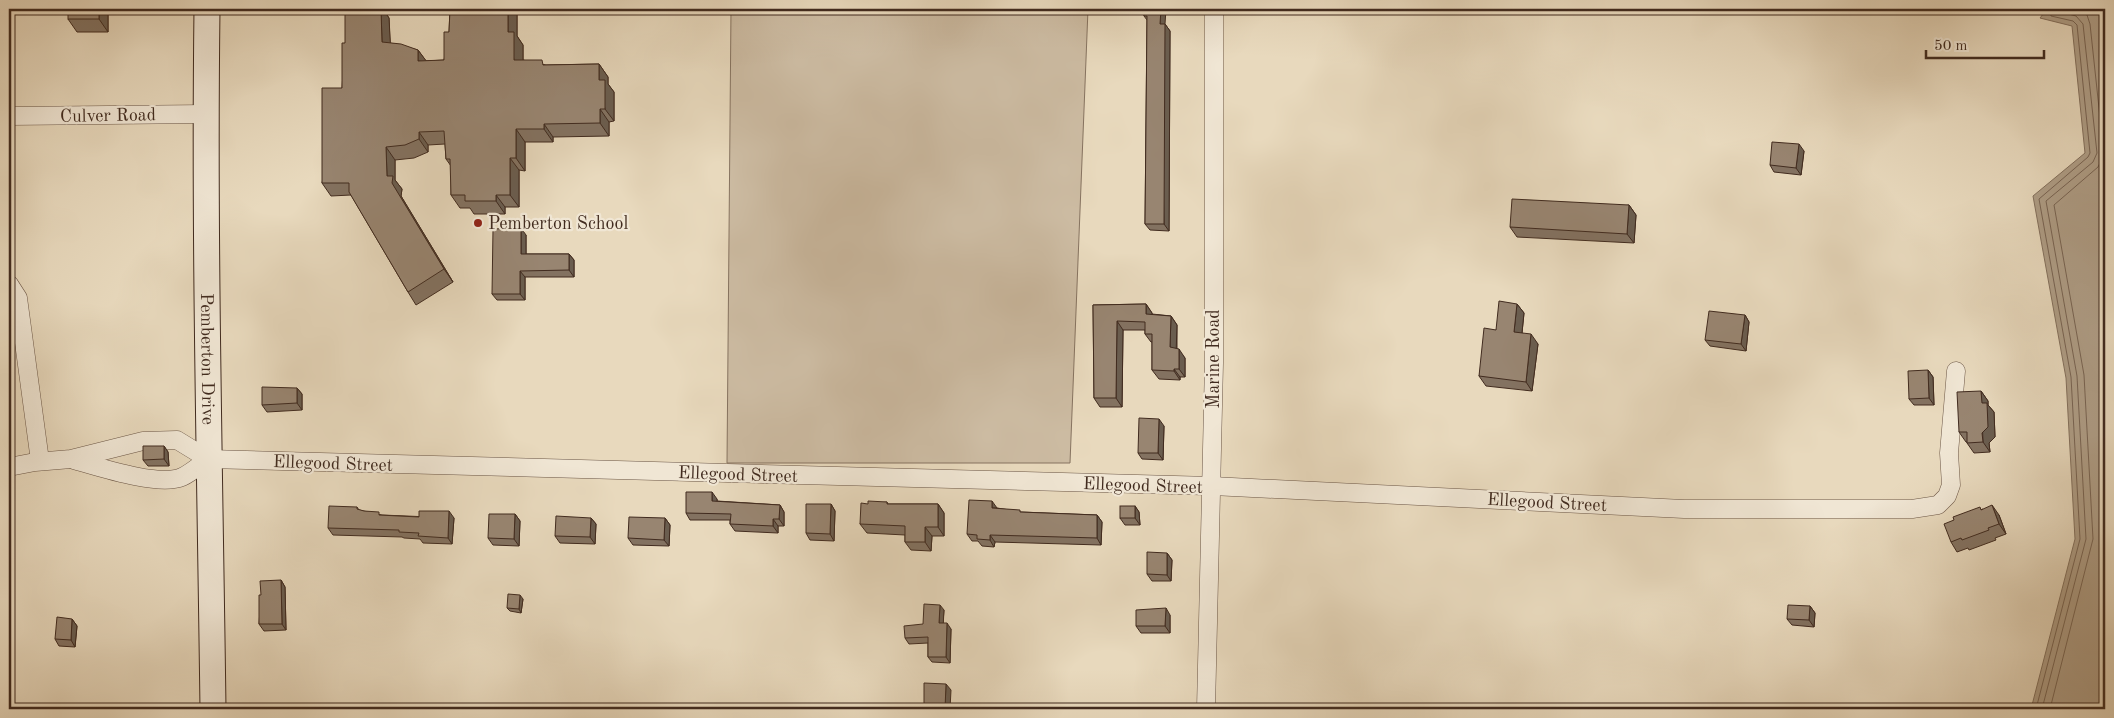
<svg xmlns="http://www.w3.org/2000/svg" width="2114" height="718" viewBox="0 0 2114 718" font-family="'Old Standard TT',serif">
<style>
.green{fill:#ccbba2;stroke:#867360}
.water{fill:#af9e87;stroke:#83705d}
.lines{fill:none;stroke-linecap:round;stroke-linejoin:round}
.shore{stroke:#786453;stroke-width:1}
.street-casing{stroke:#6b5646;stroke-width:19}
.secondary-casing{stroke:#412b1f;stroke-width:27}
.street{stroke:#f0e6d4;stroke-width:18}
.secondary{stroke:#f0e6d4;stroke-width:25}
.wall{fill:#837261;stroke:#412b1f}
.shaded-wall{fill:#6a5d4f;stroke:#412b1f}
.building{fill:#988571;stroke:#412b1f}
.poi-dot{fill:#8f2418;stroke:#f0e6d4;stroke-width:2}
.labels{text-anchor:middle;stroke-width:4.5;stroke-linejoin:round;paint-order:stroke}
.street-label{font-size:18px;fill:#412b1f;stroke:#f0e6d4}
.poi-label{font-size:18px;fill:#412b1f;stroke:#f0e6d4;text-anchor:start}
</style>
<rect width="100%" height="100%" fill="#e8d9bd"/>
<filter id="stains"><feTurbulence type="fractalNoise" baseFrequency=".004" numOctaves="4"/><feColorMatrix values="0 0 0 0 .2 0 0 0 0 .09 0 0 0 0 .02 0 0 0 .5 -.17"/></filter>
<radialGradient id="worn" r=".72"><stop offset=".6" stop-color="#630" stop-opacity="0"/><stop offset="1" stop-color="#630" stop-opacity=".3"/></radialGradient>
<polygon class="green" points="731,9 1088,9 1070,463 727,463"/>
<polygon class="water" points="2047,9 2105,9 2105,709 2031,709 2075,539 2066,378 2033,196 2085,153 2072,26 2040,18"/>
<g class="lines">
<g class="shore">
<polyline points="2036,709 2080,539 2071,377 2039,199 2088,157 2090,153 2077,25 2073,21 2051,16 2050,9"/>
<polyline points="2042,709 2086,539 2077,376 2046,201 2093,162 2097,153 2083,24 2076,16 2058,11 2057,9"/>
<polyline points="2050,709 2093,539 2084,375 2054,205 2098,167 2104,155 2090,24 2087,15 2079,9"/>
</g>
<g class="street-casing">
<g id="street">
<polyline points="9,116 206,114"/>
<polyline points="9,284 18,298 40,461"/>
<path d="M74,460c25,7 85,27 108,17 9,-4 18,-12 26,-18"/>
<polyline points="9,467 35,462 71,459 143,441 177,440 208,459 1212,486 1684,509 1912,509 1938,505 1947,496 1951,485 1949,453 1956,371"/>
<polyline points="1206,709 1214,363 1214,9"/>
</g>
</g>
<g class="secondary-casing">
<g id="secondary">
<path id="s1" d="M207,9c-3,233 3,467 6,700"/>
</g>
</g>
<use href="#street" class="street"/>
<use href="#secondary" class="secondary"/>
</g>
<g class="wall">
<polygon points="108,9 108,32 77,32 68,19"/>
<polygon points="368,9 383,9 389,18 390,43 418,50 426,61 444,60 449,32 450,9 517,9 517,36 523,45 523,60 546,65 599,64 608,77 608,84 614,92 614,121 609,122 609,136 553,137 553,142 525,142 525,171 519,170 519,207 505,207 505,214 474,214 470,208 460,208 451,195 451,166 446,159 445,144 428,145 428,152 414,158 395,160 395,180 402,189 401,196 453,282 416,305 408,292 351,195 331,196 322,183 342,88 345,43 368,13"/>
<polygon points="1144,9 1165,24 1170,31 1169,231 1150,230 1145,224 1147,20 1144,16"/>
<polygon points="1804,151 1801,175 1774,172 1770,165"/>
<polygon points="1629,205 1636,215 1634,243 1517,237 1510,227"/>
<polygon points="526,235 526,254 569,254 574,260 574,277 525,277 525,300 497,300 492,294"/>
<polygon points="1146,304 1152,313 1152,314 1171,316 1177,325 1177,349 1185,358 1185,377 1180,377 1180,380 1159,379 1152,370 1152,342 1151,342 1145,334 1145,330 1123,330 1122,407 1100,407 1094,398 1093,305"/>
<polygon points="1517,304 1524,313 1522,333 1538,344 1532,391 1486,386 1479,376 1496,330"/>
<polygon points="1745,315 1749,322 1746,351 1710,346 1705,340"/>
<polygon points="1928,370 1933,377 1934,405 1914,405 1909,399"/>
<polygon points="297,388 302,394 302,410 267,412 262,405"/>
<polygon points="1981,391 1988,401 1988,405 1994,412 1995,437 1989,443 1990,452 1974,453 1967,443 1967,442 1966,442 1959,432"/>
<polygon points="1164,426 1163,460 1142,459 1138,453"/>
<polygon points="164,446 168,452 169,466 148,466 143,460"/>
<polygon points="717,499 717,501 780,505 784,512 784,526 778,526 778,533 735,531 730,524 730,520 690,520 686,513"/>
<polygon points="887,502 888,504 938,504 944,513 944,536 932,536 931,551 911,550 905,542 905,535 867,533 860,524 868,504"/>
<polygon points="831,504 835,511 834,541 810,540 806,533"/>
<polygon points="1135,506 1139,512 1140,525 1125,525 1120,518"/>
<polygon points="357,507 359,510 382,515 454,518 452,544 423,543 420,539 404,538 402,537 333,535 328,528"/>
<polygon points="997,508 1021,512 1097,515 1102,522 1101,545 995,542 994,547 982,546 978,541 972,541 967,534"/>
<polygon points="1982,509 1999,515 2006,534 1995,538 1996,540 1969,550 1968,548 1957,552 1951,542"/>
<polygon points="515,514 520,521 519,546 493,545 488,538"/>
<polygon points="591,518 596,524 595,544 560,543 555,536"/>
<polygon points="665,518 670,525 669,546 633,545 628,538"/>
<polygon points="1167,553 1172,560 1171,581 1152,581 1147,574"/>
<polygon points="281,580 285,587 286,630 264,631 259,624 261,595"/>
<polygon points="523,599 521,613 510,611 507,608"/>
<polygon points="1810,606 1815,613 1814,627 1792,625 1787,619"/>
<polygon points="944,610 943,623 951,629 950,663 932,662 928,657 928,643 909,644 905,638"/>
<polygon points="1170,615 1170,633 1141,633 1136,626"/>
<polygon points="72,619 77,626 75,647 59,646 55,639"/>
</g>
<g class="shaded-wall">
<polygon points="99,9 108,9 108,32 99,19"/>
<polygon points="381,9 383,9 389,18 391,55 382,42"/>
<polygon points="508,9 517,9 517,36 523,45 523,73 514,60 508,32"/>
<polygon points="1161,9 1166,9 1165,24 1170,31 1169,231 1164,224 1160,24"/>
<polygon points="418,50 427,62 418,61"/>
<polygon points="599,64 608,77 608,84 614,92 614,121 605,109 599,80"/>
<polygon points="600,109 609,122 609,136 600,123"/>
<polygon points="544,124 553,137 553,142 544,129"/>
<polygon points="516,129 525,142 525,171 516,158"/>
<polygon points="419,132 428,145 428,152 419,139"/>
<polygon points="1799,144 1804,151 1801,175 1796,168"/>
<polygon points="386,147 395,160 395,180 402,189 401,196 453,282 444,269 387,176"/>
<polygon points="510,158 519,170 519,207 510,195"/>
<polygon points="496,195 505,207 505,214 496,201"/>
<polygon points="1629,205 1636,215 1634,243 1627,234"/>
<polygon points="521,228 526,235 526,261 521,254"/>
<polygon points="569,254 574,260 574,277 569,270"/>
<polygon points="520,271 525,277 525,300 520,294"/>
<polygon points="1146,304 1152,313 1152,323 1146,314"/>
<polygon points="1517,304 1524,313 1521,342 1514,332"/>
<polygon points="1745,315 1749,322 1746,351 1741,344"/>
<polygon points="1171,316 1177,325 1176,356 1170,347"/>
<polygon points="1117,321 1123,330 1122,407 1116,398"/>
<polygon points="1531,334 1538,344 1532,391 1526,382"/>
<polygon points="1179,349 1185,358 1185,377 1179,369"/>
<polygon points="1174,369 1180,377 1180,380 1174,371"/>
<polygon points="1928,370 1933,377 1934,405 1929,398"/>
<polygon points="297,388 302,394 302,410 297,403"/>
<polygon points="1981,391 1988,401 1988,405 1994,412 1995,437 1989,443 1990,452 1983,442"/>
<polygon points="1159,419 1164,426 1163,460 1158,453"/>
<polygon points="164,446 168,452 169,466 164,459"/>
<polygon points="712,492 717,499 717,508 712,501"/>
<polygon points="992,501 997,508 992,508"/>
<polygon points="831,504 835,511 834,541 830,534"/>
<polygon points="938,504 944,513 944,536 938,527"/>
<polygon points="780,505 784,512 784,526 779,519"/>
<polygon points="1992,505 1999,515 2006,534 1999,524"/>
<polygon points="1135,506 1139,512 1140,525 1135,518"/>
<polygon points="449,511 454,518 452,544 448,538"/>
<polygon points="515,514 520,521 519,546 514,539"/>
<polygon points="1097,515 1102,522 1101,545 1097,538"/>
<polygon points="591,518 596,524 595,544 590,537"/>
<polygon points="665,518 670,525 669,546 664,540"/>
<polygon points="773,519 778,526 778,533 773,526"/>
<polygon points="925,527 932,536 931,551 925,542"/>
<polygon points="990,535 995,542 994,547 990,540"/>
<polygon points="1167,553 1172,560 1171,581 1167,575"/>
<polygon points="281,580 285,587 286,630 282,624"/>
<polygon points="520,595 523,599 521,613 519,609"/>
<polygon points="940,605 944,610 943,628 939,623"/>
<polygon points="1810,606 1815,613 1814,627 1809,620"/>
<polygon points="1166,608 1170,615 1170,633 1165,626"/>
<polygon points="72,619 77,626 75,647 71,640"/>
<polygon points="947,623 951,629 950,663 946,657"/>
<polygon points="946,684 951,690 950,709 945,709"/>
</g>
<g class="building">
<rect x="68" y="9" width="31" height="10"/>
<polygon points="368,9 381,9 382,42 401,44 418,50 418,61 444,60 444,32 449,32 450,9 508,9 508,32 514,32 514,60 542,60 543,65 599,64 599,80 605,80 605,109 600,109 600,123 544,124 544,129 516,129 516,158 510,158 510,195 496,195 496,201 465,201 465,195 451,195 450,159 446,159 444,131 419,132 419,139 405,145 386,147 387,176 393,176 392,183 444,269 408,292 349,192 349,183 322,183 322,88 342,88 342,43 345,43 345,13 368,13"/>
<polygon points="1144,9 1161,9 1160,24 1165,24 1164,224 1145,224 1147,16 1144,16"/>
<polygon points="1772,142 1799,144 1796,168 1770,165"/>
<polygon points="1512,199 1629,205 1627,234 1510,227"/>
<polygon points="521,228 521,254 569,254 569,270 520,271 520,294 492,294 493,229"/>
<polygon points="1499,301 1517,304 1514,332 1531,334 1526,382 1479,376 1484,328 1496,330"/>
<polygon points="1146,304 1146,314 1171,316 1170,347 1179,349 1179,369 1174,369 1174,371 1152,370 1152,334 1145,334 1145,322 1117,321 1116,398 1094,398 1093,305"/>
<polygon points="1709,311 1745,315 1741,344 1705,340"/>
<polygon points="1928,370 1929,398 1909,399 1908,371"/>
<polygon points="262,387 297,388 297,403 262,405"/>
<polygon points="1981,391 1982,403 1987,403 1988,427 1982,433 1983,442 1967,443 1967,432 1959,432 1957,392"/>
<polygon points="1139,418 1159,419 1158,453 1138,453"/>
<polygon points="143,446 164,446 164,459 143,460"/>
<polygon points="686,492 712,492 712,501 780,505 779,519 773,519 773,526 730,524 731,514 686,513"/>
<polygon points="969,500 992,501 992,508 1020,510 1020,512 1097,515 1097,538 990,535 990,540 977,539 977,535 967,534"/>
<polygon points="868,501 887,502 887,504 938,504 938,527 925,527 925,542 905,542 905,526 860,524 861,503 868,504"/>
<polygon points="806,504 831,504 830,534 806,533"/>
<polygon points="1992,505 1999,524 1988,528 1989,530 1962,540 1961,538 1951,542 1944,524 1954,520 1953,517 1980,507 1981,510"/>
<polygon points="329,506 357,507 357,509 364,511 379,512 379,515 419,517 419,511 449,511 448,538 418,536 419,533 399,532 399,530 328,528"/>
<rect x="1120" y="506" width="15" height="12"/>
<polygon points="489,514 515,514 514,539 488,538"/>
<polygon points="556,516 591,518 590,537 555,536"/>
<polygon points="629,517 665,518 664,540 628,538"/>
<polygon points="1147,552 1167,553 1167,575 1147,574"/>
<polygon points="281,580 282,624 259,624 259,595 261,595 260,581"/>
<polygon points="508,594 520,595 519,609 507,608"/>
<polygon points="924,604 940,605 939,623 947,623 946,657 928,657 928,637 905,638 904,626 923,624"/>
<polygon points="1788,605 1810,606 1809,620 1787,619"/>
<polygon points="1166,608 1165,626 1136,626 1136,610"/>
<polygon points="57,617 72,619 71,640 55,639"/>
<polygon points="924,683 946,684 945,709 924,709"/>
<polygon points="1365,704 1379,705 1379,709 1364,709"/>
<polygon points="815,706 844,707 844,709 815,709"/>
</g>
<circle class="poi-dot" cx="478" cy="223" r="5"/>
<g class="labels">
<g class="street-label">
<text transform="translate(108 115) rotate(-1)" y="6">Culver Road</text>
<text dy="6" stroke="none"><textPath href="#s1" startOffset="350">Pemberton Drive</textPath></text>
<text transform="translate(1213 359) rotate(-90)" y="6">Marine Road</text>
<text transform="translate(333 463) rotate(2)" y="6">Ellegood Street</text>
<text transform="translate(738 474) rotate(2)" y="6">Ellegood Street</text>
<text transform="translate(1143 485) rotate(2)" y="6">Ellegood Street</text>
<text transform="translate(1547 502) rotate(3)" y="6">Ellegood Street</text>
</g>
<g class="poi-label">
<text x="488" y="229">Pemberton School</text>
</g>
</g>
<rect width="2114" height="718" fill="none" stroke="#e8d9bd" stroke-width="30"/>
<rect x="10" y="10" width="2094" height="698" fill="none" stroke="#412b1f" stroke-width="2.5"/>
<rect x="15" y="15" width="2084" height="688" fill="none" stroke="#412b1f"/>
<path d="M1926 50v8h118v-8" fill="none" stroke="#412b1f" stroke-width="2.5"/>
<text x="1934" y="50" font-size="15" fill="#412b1f" stroke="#f0e6d4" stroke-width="4" paint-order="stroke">50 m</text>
<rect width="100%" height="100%" filter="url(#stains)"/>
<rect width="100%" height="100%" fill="url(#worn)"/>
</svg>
